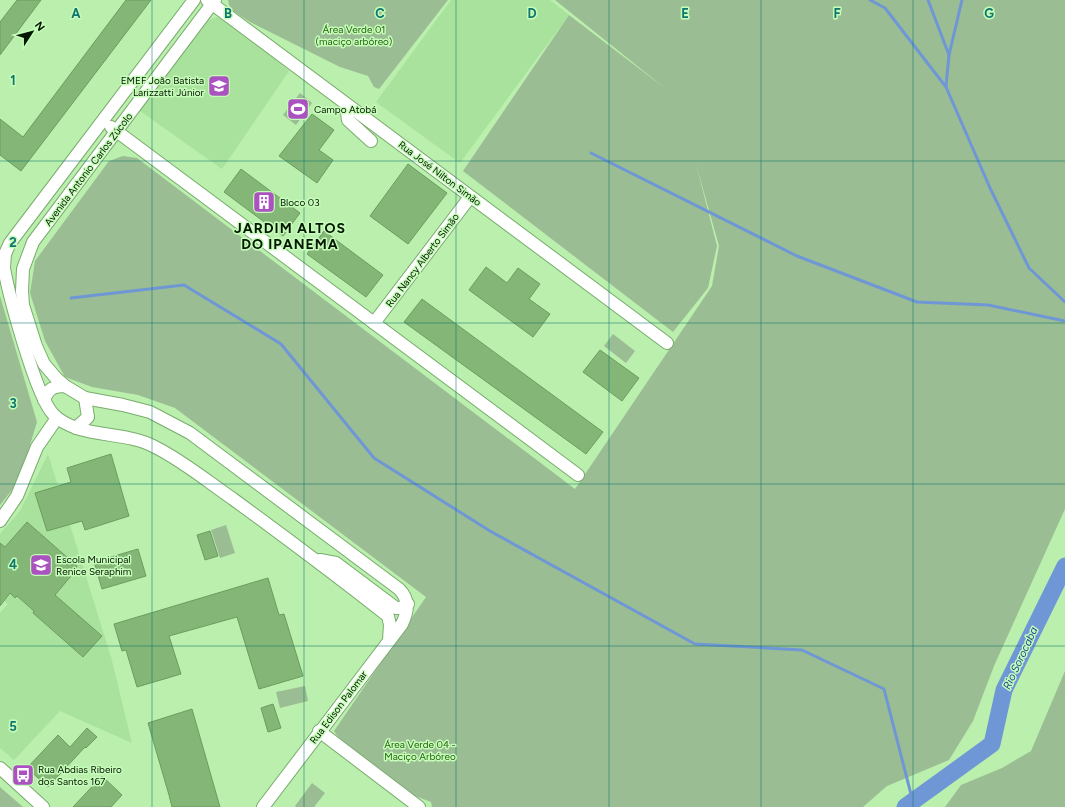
<svg xmlns="http://www.w3.org/2000/svg" width="1065" height="807" viewBox="0 0 1065 807" font-family="Figtree,sans-serif">
<style>
.built{fill:#a9e29c}
.green{fill:#9bbd93}
.lines{fill:none;stroke-linecap:round;stroke-linejoin:round}
.stream{stroke:#6f97d6;stroke-width:3}
.river{stroke:#6f97d6;stroke-width:17}
.building{fill:#84b677;stroke:#6b9d5f}
.minor-casing{stroke:#79ac6d;stroke-width:14}
.minor{stroke:#fff;stroke-width:12}
.grid{fill:none;stroke:#0f766e;stroke-width:1;stroke-opacity:0.55}
.labels{text-anchor:middle;stroke-width:3;stroke-linejoin:round;paint-order:stroke}
.park-label{font-size:10px;fill:#24650d;stroke:#c7fdba}
.poi-label{font-size:10px;fill:#041701;stroke:#c7fdba;text-anchor:start}
.street-label{font-size:10px;fill:#041701;stroke:#c7fdba}
.water-label{font-size:11px;font-style:italic;fill:#184792;stroke:#c7fdba}
.district-label{font-size:14px;font-weight:bold;letter-spacing:1px;fill:#041701;stroke:#c7fdba}
.grid-label{font-size:13px;text-anchor:middle;font-weight:bold;fill:#0f766e;stroke:#c7fdba;stroke-width:3;stroke-linejoin:round;paint-order:stroke}
</style>
<rect width="100%" height="100%" fill="#baefad"/>
<g class="built">
<polygon points="451,0 550,0 569,15 460,163 376,102"/>
<polygon points="217,17 228,22 249,37 289,71 222,169 140,111 206,21"/>
<polygon points="48,454 111,657 132,743 60,711 14,760 0,748 0,613 8,604 0,597 0,534 20,511"/>
</g>
<g class="green">
<polygon points="228,0 448,0 379,89 374,87 368,76 340,67 250,22 232,10 229,5"/>
<polygon points="555,0 1065,0 1065,509 994,666 973,721 949,760 887,786 863,807 432,807 431,802 415,796 338,737 334,731 426,597 175,408 138,395 92,387 65,377 45,341 30,293 35,261 109,161 123,156 137,158 575,489 712,286 719,246 696,164 717,246 708,288 673,332 463,171 569,15 666,89"/>
<polygon points="300,93 312,103 296,125 283,115"/>
<polygon points="0,296 37,422 27,455 12,490 0,505"/>
<polygon points="613,334 635,351 626,363 604,346"/>
<polygon points="226,525 235,553 220,558 211,530"/>
<polygon points="1065,671 1065,807 945,807 961,785 1002,768 1031,751"/>
<polygon points="305,686 308,701 280,708 276,692"/>
<polygon points="312,783 325,793 314,807 296,807 295,806"/>
<polygon points="0,787 23,807 0,807"/>
</g>
<g class="lines">
<g class="stream">
<polyline points="870,0 885,8 946,87 990,188 1029,268 1065,302"/>
<polyline points="928,0 949,55 946,86"/>
<polyline points="949,55 962,0"/>
<polyline points="591,153 797,256 917,302 988,305 1065,321"/>
<polyline points="71,298 184,285 281,344 374,458 490,531 695,644 802,650 884,689 913,802"/>
</g>
<polyline class="river" points="905,807 992,744 1004,690 1065,566"/>
</g>
<g class="building">
<polygon points="17,0 41,0 0,55 0,22"/>
<polygon points="126,0 151,0 21,171 0,155 0,119 23,137"/>
<polygon points="312,114 334,130 319,150 333,160 317,183 279,156"/>
<polygon points="408,164 447,193 408,244 370,216"/>
<polygon points="241,169 300,213 283,236 224,192"/>
<polygon points="324,231 383,275 366,297 307,254"/>
<polygon points="486,267 507,283 518,268 540,284 529,299 550,314 533,337 469,290"/>
<polygon points="422,299 603,432 586,454 404,322"/>
<polygon points="600,350 639,378 622,401 583,372"/>
<polygon points="111,454 129,516 85,530 82,521 47,531 35,493 71,482 67,468"/>
<polygon points="27,522 77,566 71,576 55,595 102,636 83,657 33,613 34,611 17,596 15,598 10,593 0,606 0,543 5,547"/>
<polygon points="210,531 218,556 205,560 197,535"/>
<polygon points="138,549 146,576 102,589 94,562"/>
<polygon points="268,578 279,615 284,614 303,676 259,689 237,617 169,636 181,674 137,687 126,650 122,651 114,624"/>
<polygon points="273,704 281,728 268,732 261,708"/>
<polygon points="192,709 220,807 172,807 169,795 148,723"/>
<polygon points="87,728 97,737 86,748 85,747 48,787 27,768 58,735 70,747"/>
<polygon points="102,776 122,795 111,807 73,807"/>
</g>
<g class="lines">
<g class="minor-casing">
<g id="minor">
<path d="M194,0l-184,243 -5,11 -1,14c5,28 32,128 49,146 24,25 71,16 102,33 28,14 52,34 78,52 52,38 104,77 155,117l2,9 -1,15"/>
<polyline points="207,0 667,343"/>
<path d="M215,0l-182,242 -10,27 -1,22 1,14 13,41 8,18 12,14 9,8 20,12 38,7 27,7 40,21 209,156c11,11 9,22 3,35l-139,183"/>
<polyline points="346,104 348,120 371,141"/>
<polyline points="111,127 578,475"/>
<polyline points="374,323 470,197"/>
<path d="M44,400c4,-11 9,-14 21,-14"/>
<polyline points="76,428 88,417 85,398"/>
<polyline points="0,521 17,496 37,447 57,418"/>
<polyline points="320,560 336,563 396,608 400,608 408,604"/>
<polyline points="319,731 419,807"/>
<polyline points="0,768 43,807"/>
</g>
</g>
<use href="#minor" class="minor"/>
</g>
<path class="grid" d="M152,0v807M304,0v807M456,0v807M609,0v807M761,0v807M913,0v807M0,161h1065M0,323h1065M0,484h1065M0,646h1065"/>
<defs>
<g id="school-square" transform="scale(1.15)"><rect x="-9" y="-9" width="18" height="18" rx="4" fill="#aa52bf" stroke="#c7fdba"/><path d="M0-5L7-2L0 1L-7-2ZM-4 1L0 2.5L4 1V4Q0 6-4 4Z" fill="#fff"/></g>
<g id="stadium-square" transform="scale(1.15)"><rect x="-9" y="-9" width="18" height="18" rx="4" fill="#aa52bf" stroke="#c7fdba"/><path d="M0-5a6.5 5 0 1 0 0 10a6.5 5 0 1 0 0-10ZM-3.5-1.8h7v3.6h-7Z" fill="#fff"/></g>
<g id="building-square" transform="scale(1.15)"><rect x="-9" y="-9" width="18" height="18" rx="4" fill="#aa52bf" stroke="#c7fdba"/><path d="M-4-6H4V6H1V3H-1V6H-4ZM-2.5-4.3h1.7v1.8h-1.7ZM.8-4.3h1.7v1.8H.8ZM-2.5-1h1.7V.8h-1.7ZM.8-1h1.7V.8H.8Z" fill="#fff"/></g>
<g id="bus-square" transform="scale(1.15)"><rect x="-9" y="-9" width="18" height="18" rx="4" fill="#aa52bf" stroke="#c7fdba"/><path d="M-5-6H5V4H4V6H2V4H-2V6H-4V4H-5ZM-3.5-4V0h7V-4ZM-3.5 1.2v1.5H-2V1.2ZM2 1.2v1.5H3.5V1.2Z" fill="#fff"/></g>
</defs>
<g fill-rule="evenodd">
<use href="#school-square" x="219" y="86"/>
<use href="#stadium-square" x="298" y="109"/>
<use href="#building-square" x="264" y="202"/>
<use href="#school-square" x="41" y="565"/>
<use href="#bus-square" x="23" y="775"/>
</g>
<g class="labels">
<g class="park-label">
<text x="354" y="33">Área Verde 01<tspan x="354" dy="12">(maciço arbóreo)</tspan></text>
<text x="420" y="748">Área Verde 04 -<tspan x="420" dy="12">Maciço Arbóreo</tspan></text>
</g>
<g class="poi-label">
<text x="204" y="84" text-anchor="end">EMEF João Batista<tspan x="204" dy="12">Larizzatti Júnior</tspan></text>
<text x="314" y="113">Campo Atobá</text>
<text x="280" y="206">Bloco 03</text>
<text x="56" y="563">Escola Municipal<tspan x="56" dy="12">Renice Seraphim</tspan></text>
<text x="38" y="773">Rua Abdias Ribeiro<tspan x="38" dy="12">dos Santos 167</tspan></text>
</g>
<g class="street-label">
<text transform="translate(88 169) rotate(-53)" y="4">Avenida Antonio Carlos Zúcolo</text>
<text transform="translate(440 173) rotate(37)" y="4">Rua José Nilton Simão</text>
<text transform="translate(422 260) rotate(-53)" y="4">Rua Nancy Alberto Simão</text>
<text transform="translate(338 707) rotate(-53)" y="4">Rua Edison Palomar</text>
</g>
<g class="water-label">
<text transform="translate(1020 658) rotate(-65)" y="4">Rio Sorocaba</text>
</g>
<g class="district-label">
<text x="290" y="233">JARDIM ALTOS<tspan x="290" dy="16">DO IPANEMA</tspan></text>
</g>
</g>
<g class="grid-label">
<text x="76" y="18">A</text>
<text x="228" y="18">B</text>
<text x="380" y="18">C</text>
<text x="532" y="18">D</text>
<text x="685" y="18">E</text>
<text x="837" y="18">F</text>
<text x="989" y="18">G</text>
<text x="13" y="85">1</text>
<text x="13" y="247">2</text>
<text x="13" y="408">3</text>
<text x="13" y="569">4</text>
<text x="13" y="731">5</text>
</g>
<g transform="translate(32 32) rotate(54)" stroke="#c7fdba" stroke-width="3" paint-order="stroke">
<path d="M0-3L7 15L0 10L-7 15Z" fill="#041701"/>
<text y="-6" font-size="11" font-weight="bold" text-anchor="middle" fill="#041701">N</text>
</g>
</svg>
